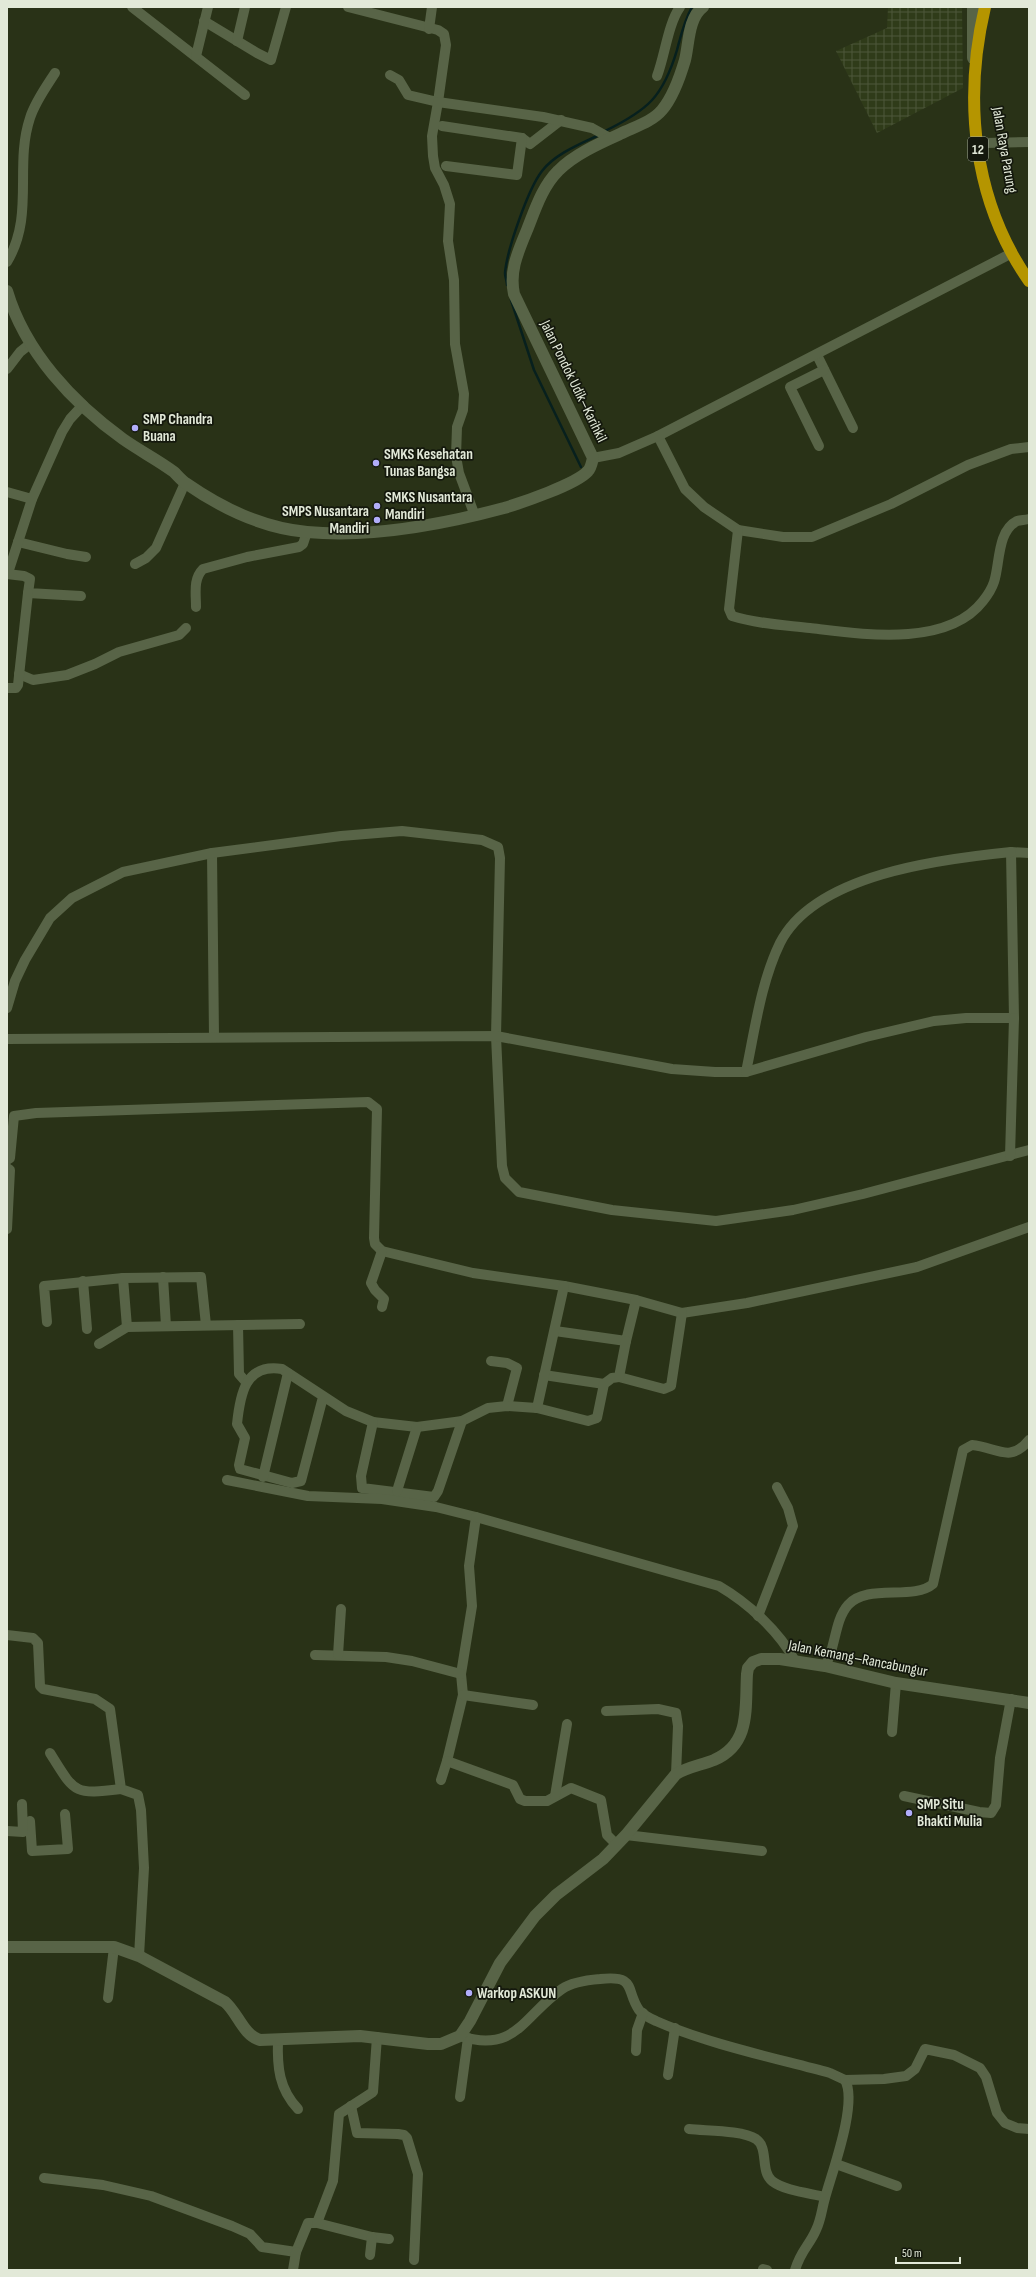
<svg xmlns="http://www.w3.org/2000/svg" width="1036" height="2277" viewBox="0 0 1036 2277" font-family="'Sofia Sans Condensed',sans-serif">
<style>
.industrial{fill:url(#industrial-grid)}
.lines{fill:none;stroke-linecap:round;stroke-linejoin:round}
.stream{stroke:#07201e;stroke-width:2.5}
.street{stroke:#586447;stroke-width:10}
.secondary{stroke:#586447;stroke-width:12}
.highway{stroke:#b59500;stroke-width:12}
.poi-dot{fill:#b1adfa;stroke:#14180d;stroke-width:1.5}
.labels{text-anchor:middle;stroke-width:3.5;stroke-linejoin:round;paint-order:stroke}
.shield{fill:#14180d;stroke:#a4aa9b;stroke-width:1}
.shield-label{font-size:14px;font-weight:bold;fill:#e2e9d8}
.street-label{font-size:15px;fill:#e2e9d8;stroke:#14180d}
.poi-label{font-size:15px;font-weight:bold;fill:#e2e9d8;stroke:#14180d;text-anchor:start}
</style>
<defs>
<pattern id="industrial-grid" width="8" height="8" patternUnits="userSpaceOnUse"><rect width="8" height="8" fill="#2f3b19"/><path d="M0 4h8M4 0v8" fill="none" stroke="#4d573a"/></pattern>
</defs>
<rect width="100%" height="100%" fill="#293217"/>
<polygon class="industrial" points="888,7 962,7 963,88 877,133 836,51 887,28"/>
<g class="lines">
<g class="stream">
<path d="M605,131c43,-21 58,-34 72,-81 4,-15 7,-29 15,-43"/>
<path d="M507,285c0,-4 -2,-8 -2,-12 2,-23 23,-84 37,-102 13,-17 38,-27 57,-36"/>
<polyline points="511,300 534,370 581,467"/>
</g>
<g class="street">
<polyline points="132,7 245,95"/>
<polyline points="348,7 438,30 444,34 446,45 438,102 408,95 399,80 390,75"/>
<polyline points="204,21 257,53 271,60 286,7"/>
<polyline points="429,29 432,7"/>
<polyline points="237,41 245,7"/>
<polyline points="196,56 208,7"/>
<path d="M657,76c8,-21 11,-52 23,-69"/>
<polyline points="442,126 522,138 530,144 561,120"/>
<polyline points="984,143 1029,142"/>
<polyline points="446,166 517,175 522,138"/>
<path d="M7,262c28,-47 7,-96 23,-144 5,-16 16,-31 25,-45"/>
<polyline points="817,355 853,428"/>
<polyline points="7,369 20,352 30,344"/>
<polyline points="658,436 685,489 704,507 738,530 783,537 812,537 891,504 968,465 1011,449 1029,447"/>
<polyline points="819,446 790,387 824,370"/>
<polyline points="593,458 619,453 658,436 1012,253"/>
<polyline points="7,492 32,499"/>
<polyline points="475,516 459,473 456,456 457,427 463,410 464,394 455,344 454,280 448,241 450,204 444,185 435,168 433,156 432,136 438,102 543,117 592,128 610,138"/>
<path d="M738,530l-9,79 3,7c26,8 52,9 78,12 51,6 137,20 173,-27 4,-5 9,-13 11,-19 6,-18 3,-51 23,-61 3,-1 8,-1 12,-2"/>
<polyline points="18,542 67,554 86,557"/>
<polyline points="135,564 146,558 156,548 185,483"/>
<polyline points="8,573 32,499 62,432 70,419 83,405"/>
<polyline points="7,574 24,576 30,579 28,593 81,596"/>
<path d="M196,607c0,-14 -3,-28 7,-38l44,-12 52,-10 4,-3 4,-12"/>
<polyline points="19,674 33,680 67,675 95,664 119,652 179,635 186,628"/>
<polyline points="7,688 16,688 18,685 28,593"/>
<polyline points="212,853 214,1037"/>
<polyline points="7,1008 15,981 25,960 50,918 72,898 123,872 212,853 341,836 402,831 482,840 498,847 500,858 496,1036 502,1166 505,1178 519,1192 612,1210 716,1221 793,1210 863,1194 1029,1150"/>
<polyline points="7,1039 496,1036 672,1069 715,1072 746,1072 866,1037 934,1021 966,1018 1014,1018 1011,852 1029,853"/>
<path d="M746,1072c9,-43 15,-90 34,-129 35,-69 161,-84 231,-91"/>
<polyline points="1010,1156 1014,1018"/>
<polyline points="7,1160 10,1158 14,1116 36,1113 368,1102 377,1109 374,1238 375,1244 382,1251 473,1273 564,1286 636,1300 682,1313 747,1303 917,1267 1029,1227"/>
<polyline points="7,1168 10,1170 7,1229"/>
<polyline points="382,1251 371,1283 375,1290 384,1299 382,1307"/>
<polyline points="163,1277 166,1326"/>
<polyline points="123,1278 127,1327"/>
<polyline points="83,1281 87,1329"/>
<polyline points="47,1322 44,1286 123,1278 201,1277 206,1325"/>
<polyline points="238,1325 239,1374 246,1382"/>
<polyline points="555,1331 626,1341 636,1300"/>
<polyline points="99,1344 127,1327 300,1324"/>
<polyline points="491,1361 507,1363 517,1368 507,1406"/>
<polyline points="544,1375 604,1384"/>
<polyline points="619,1377 664,1389 671,1386 682,1313"/>
<path d="M323,1397l-22,84 -9,2 -52,-14 -1,-4 6,-27 -8,-14c3,-29 8,-61 45,-55l64,42 27,11 44,5 38,-5 7,-1 26,-13 19,-2 30,2 51,13 9,-3 7,-34 8,-6 7,-1 7,-36"/>
<polyline points="537,1408 564,1286"/>
<polyline points="373,1422 361,1476 362,1488 434,1497 438,1491 462,1421"/>
<polyline points="263,1477 288,1373"/>
<polyline points="227,1480 308,1496 382,1499 436,1507 476,1517 469,1566 472,1606 461,1674 463,1695 447,1761 441,1780"/>
<polyline points="397,1491 417,1427"/>
<path d="M476,1517l243,69c29,17 60,45 76,75"/>
<polyline points="758,1616 793,1526 788,1508 777,1487"/>
<polyline points="7,1635 33,1638 38,1643 40,1686 43,1689 95,1699 110,1709 121,1789 138,1795 141,1810 144,1868 139,1956"/>
<polyline points="315,1655 386,1657 412,1661 461,1674"/>
<polyline points="338,1655 341,1609"/>
<path d="M825,1666c11,-18 9,-45 23,-61 19,-22 65,-4 85,-21l30,-134 9,-5c24,2 38,19 57,-5"/>
<polyline points="463,1695 533,1705"/>
<polyline points="606,1711 658,1709 676,1713 678,1726 676,1774"/>
<polyline points="892,1732 896,1683"/>
<path d="M50,1753c25,40 23,42 71,36"/>
<polyline points="447,1761 513,1785 520,1799 525,1801 547,1801 571,1788 601,1800 607,1835 617,1845"/>
<polyline points="555,1796 567,1724"/>
<polyline points="904,1796 979,1812 991,1813 996,1805 1000,1758 1011,1699"/>
<polyline points="30,1821 32,1851 68,1849 65,1814"/>
<polyline points="7,1831 23,1832 22,1804"/>
<polyline points="626,1835 762,1851"/>
<polyline points="108,1998 114,1947"/>
<path d="M460,2036c56,18 64,-21 102,-47 10,-7 26,-9 38,-10 37,-4 25,10 39,31 3,4 12,9 17,11 52,23 119,37 174,52l15,7 39,-1 22,-3 9,-7 10,-20 29,6 26,13 6,9 11,36 8,10 12,5 12,1"/>
<path d="M278,2040c-1,27 1,49 20,69"/>
<polyline points="636,2051 637,2030 643,2013"/>
<polyline points="668,2075 675,2028"/>
<polyline points="460,2097 468,2038"/>
<polyline points="351,2106 357,2133 398,2134 404,2135 407,2138 418,2174 414,2260"/>
<path d="M689,2129c17,2 53,1 67,10 13,9 4,32 16,42 13,10 37,12 53,16"/>
<polyline points="836,2164 897,2186"/>
<polyline points="44,2178 103,2185 151,2196 232,2226 250,2234 262,2247 296,2252 308,2223 317,2223 333,2181 339,2114 373,2092 377,2037"/>
<polyline points="317,2223 372,2237 389,2239"/>
<polyline points="370,2255 372,2237"/>
<polyline points="763,2269 767,2270"/>
<polyline points="293,2270 296,2252"/>
<path d="M795,2270c6,-20 14,-24 21,-40 5,-10 6,-22 9,-32 7,-26 33,-95 20,-118"/>
</g>
<g class="secondary">
<polyline points="973,7 973,58"/>
<path d="M7,291c18,61 66,112 116,148 17,12 35,21 51,33 4,4 8,9 13,12 36,25 76,44 120,48 65,6 134,-7 197,-24 17,-5 73,-24 84,-37 3,-3 4,-9 5,-13l-79,-164c-5,-23 4,-42 13,-64 8,-20 15,-43 31,-59 15,-16 42,-28 62,-37 14,-7 32,-12 42,-24 11,-13 18,-33 23,-50 4,-16 3,-42 18,-53"/>
<path d="M7,1947h107l25,9 86,46c13,11 18,33 35,38l100,-4 68,8h13l19,-8 10,-15 30,-58 35,-47 21,-21 47,-36 23,-24 50,-61c12,-7 25,-9 38,-14 37,-16 31,-51 33,-86l1,-6 5,-6 8,-3h19l45,7 71,17 133,20"/>
</g>
<path class="highway" d="M985,7c-22,93 -12,194 44,274"/>
</g>
<g class="poi-dot">
<circle cx="135" cy="428" r="4"/>
<circle cx="376" cy="463" r="4"/>
<circle cx="377" cy="506" r="4"/>
<circle cx="377" cy="520" r="4"/>
<circle cx="909" cy="1813" r="4"/>
<circle cx="469" cy="1993" r="4"/>
</g>
<g class="labels">
<rect class="shield" x="968" y="137" width="20" height="24" rx="3"/>
<g class="shield-label">
<text x="978" y="154">12</text>
</g>
<g class="street-label">
<text transform="translate(1005 150) rotate(80)" y="5">Jalan Raya Parung</text>
<text transform="translate(574 381) rotate(64)" y="5">Jalan Pondok Udik–Karihkil</text>
<text transform="translate(858 1658) rotate(11)" y="5">Jalan Kemang–Rancabungur</text>
</g>
<g class="poi-label">
<text x="143" y="424">SMP Chandra<tspan x="143" dy="17">Buana</tspan></text>
<text x="384" y="459">SMKS Kesehatan<tspan x="384" dy="17">Tunas Bangsa</tspan></text>
<text x="385" y="502">SMKS Nusantara<tspan x="385" dy="17">Mandiri</tspan></text>
<text x="369" y="516" text-anchor="end">SMPS Nusantara<tspan x="369" dy="17">Mandiri</tspan></text>
<text x="917" y="1809">SMP Situ<tspan x="917" dy="17">Bhakti Mulia</tspan></text>
<text x="477" y="1998">Warkop ASKUN</text>
</g>
</g>
<rect width="1036" height="2277" fill="none" stroke="#e2e9d8" stroke-width="16"/>
<path d="M896 2257v6h64v-6" fill="none" stroke="#e2e9d8" stroke-width="2"/>
<text x="902" y="2257" font-size="12" fill="#e2e9d8" stroke="#14180d" stroke-width="3" paint-order="stroke">50 m</text>
</svg>
